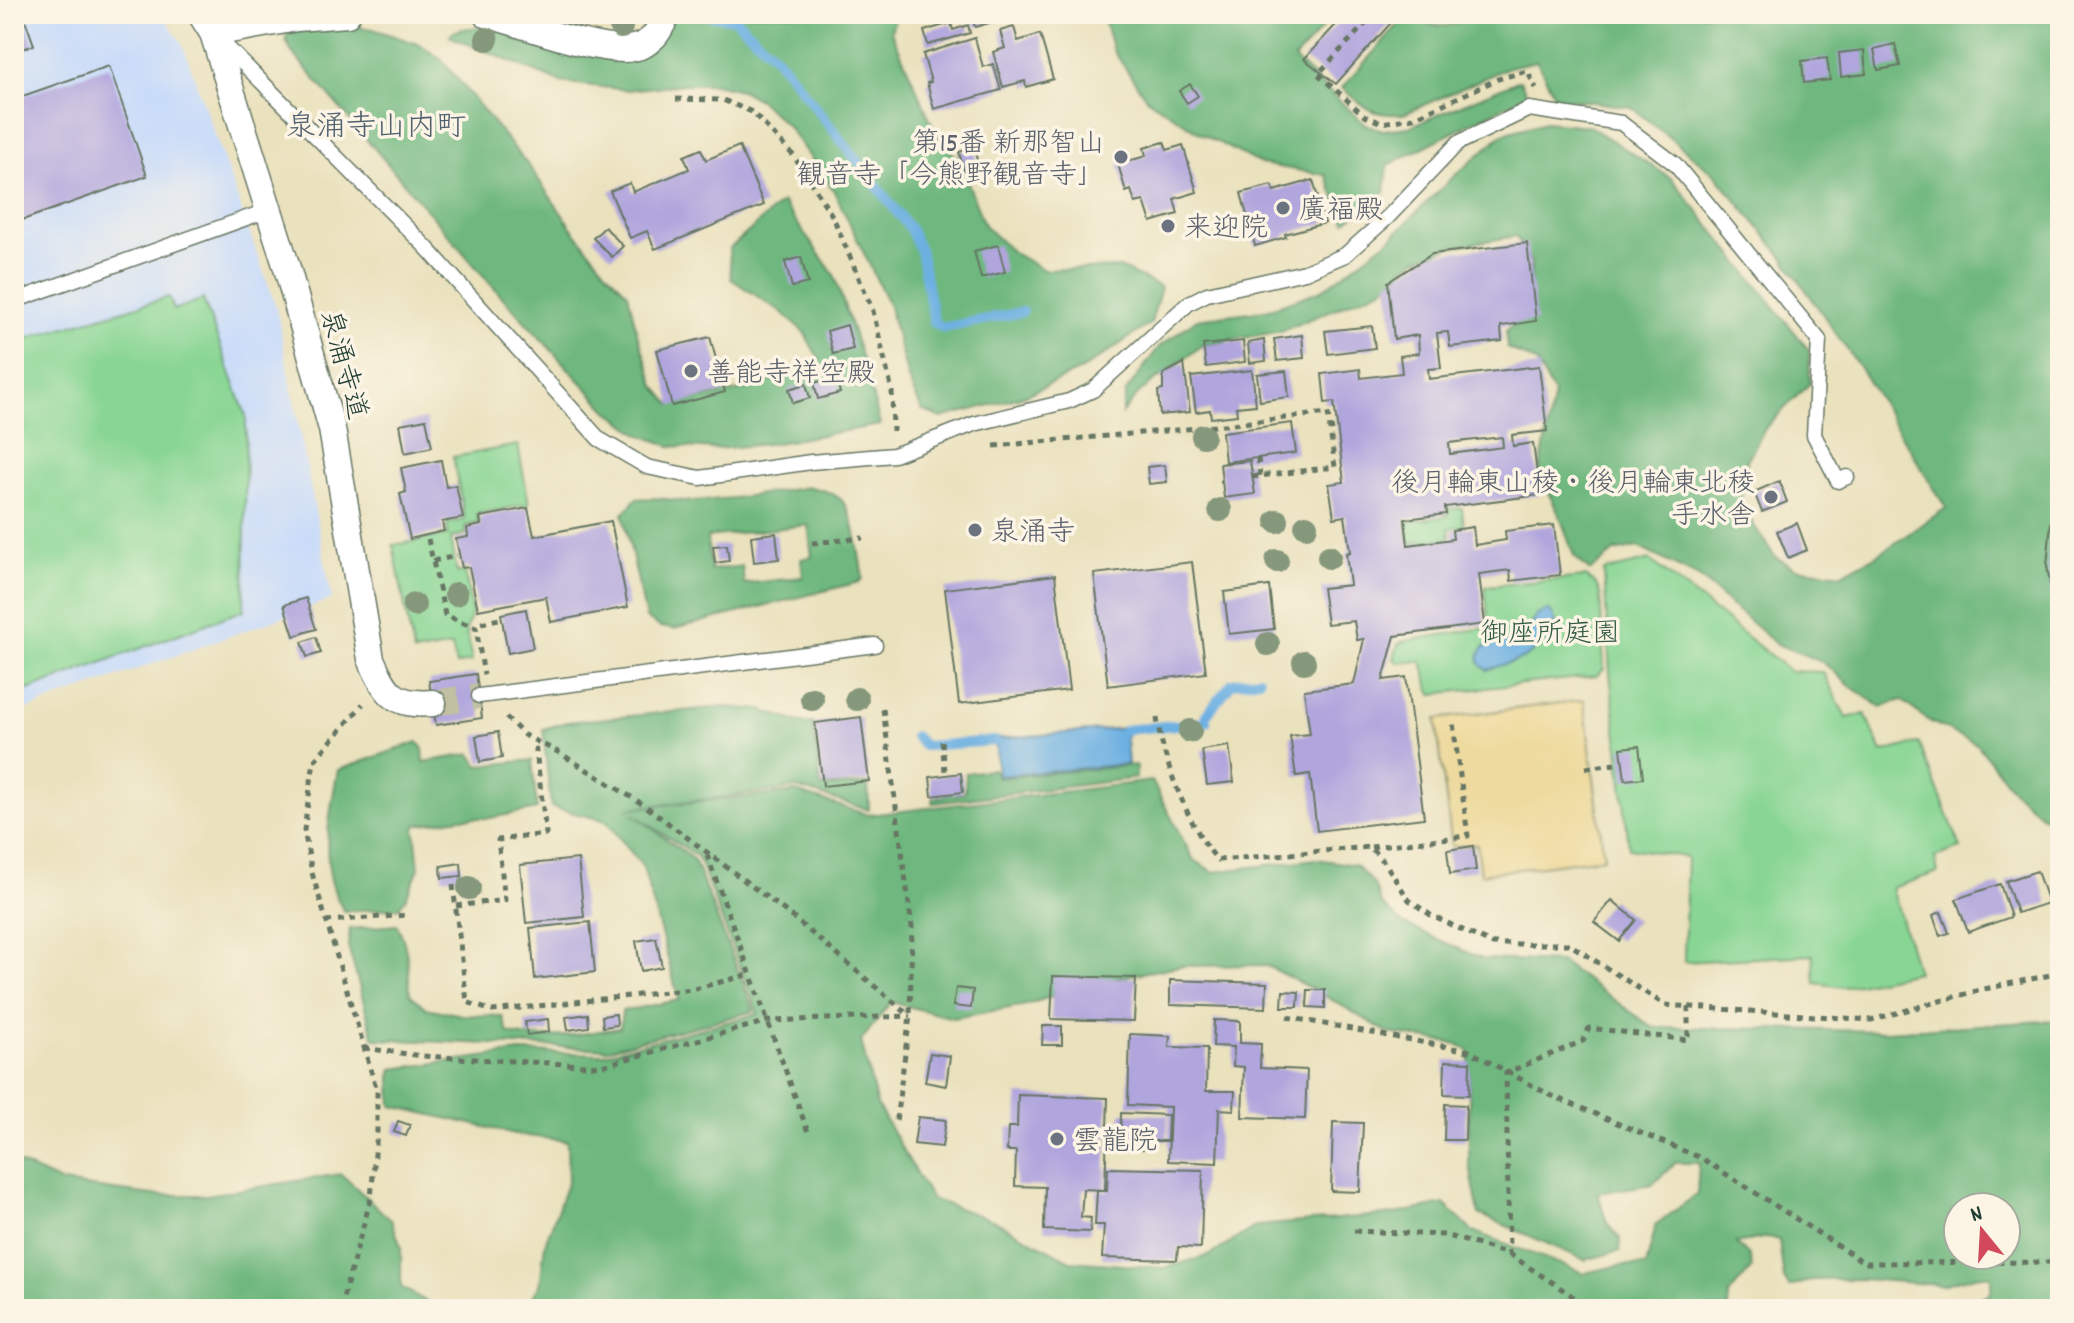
<svg xmlns="http://www.w3.org/2000/svg" width="2074" height="1323" viewBox="0 0 2074 1323" font-family="Dekko,'Klee One',sans-serif">
<style>
.built{fill:#c9dcf9}
.green{fill:#89d694;stroke:#548a64;stroke-width:2}
.forest{fill:#6eb77e;stroke:#467a59;stroke-width:2;fill-rule:evenodd}
.sand{fill:#eeda9e;stroke:#868c69;stroke-width:2}
.water{fill:#6db0e2;stroke:#46768b;stroke-width:2}
.lines{fill:none;stroke-linecap:round;stroke-linejoin:round}
.stream{stroke:#6db0e2;stroke-width:10}
.building{fill:#b0a5dd;fill-rule:evenodd}
.minor-tunnel{stroke:#c1c0a2;stroke-width:26;stroke-dasharray:26 13;stroke-linecap:butt}
.service-casing{stroke:#667664;stroke-width:17}
.minor-casing{stroke:#667664;stroke-width:29}
.path{stroke:#667664;stroke-width:5;stroke-dasharray:6 6;stroke-linecap:butt}
.service{stroke:#fff;stroke-width:14}
.minor{stroke:#fff;stroke-width:26}
.tree{fill:#86987c}
.worship-dot{fill:#6b7280;stroke:#fcf5e5;stroke-width:3}
.labels{text-anchor:middle;stroke-width:7;stroke-linejoin:round;paint-order:stroke}
.worship-label{font-size:28px;fill:#5b616d;stroke:#fcf5e5;text-anchor:start}
.street-label{font-size:28px;fill:#1f3d34;stroke:#fcf5e5}
.park-label{font-size:28px;fill:#345c47;stroke:#fcf5e5}
.neighbourhood-label{font-size:30px;fill:#52616f;stroke:#fcf5e5}
</style>
<rect width="100%" height="100%" fill="#fcf5e5"/>
<filter id="ink" filterUnits="userSpaceOnUse"><feTurbulence type="fractalNoise" baseFrequency=".0125" numOctaves="2"/><feDisplacementMap in="SourceGraphic" scale="16" xChannelSelector="R" yChannelSelector="G"/><feConvolveMatrix kernelMatrix="1 2 1 2 8 2 1 2 1" color-interpolation-filters="sRGB"/></filter>
<filter id="wash" filterUnits="userSpaceOnUse"><feTurbulence type="fractalNoise" baseFrequency=".006" numOctaves="4" result="noise"/><feDisplacementMap in="SourceGraphic" scale="32" xChannelSelector="R" yChannelSelector="G"/><feGaussianBlur stdDeviation="1.8" result="paint"/><feColorMatrix in="noise" values="0 0 0 0 0 0 0 0 0 0 0 0 0 0 0 0 0 1.4 0 .05"/><feComposite in="paint" operator="in"/></filter>
<g filter="url(#wash)">
<rect width="100%" height="100%" fill="#eae1bd"/>
<polygon class="built" points="14,14 162,14 182,43 276,307 332,599 14,714"/>
<g class="green">
<polygon points="169,297 174,310 203,299 246,416 244,610 14,695 14,342"/>
<polygon points="518,445 529,504 477,514 479,523 465,526 466,534 451,538 457,573 465,571 472,613 466,630 472,661 456,665 452,646 414,653 393,545 448,535 447,523 465,520 453,457"/>
<polygon points="1462,508 1464,526 1449,528 1450,538 1410,543 1407,522 1448,516 1448,509"/>
<polygon points="1650,560 1790,671 1823,672 1846,718 1865,714 1882,752 1919,743 1961,848 1935,857 1938,872 1892,888 1917,972 1844,987 1815,983 1813,955 1684,962 1687,857 1629,848 1610,673 1604,571"/>
<path d="M1585,577l11,7 4,10 4,75 -7,7 -165,18c-8,-11 -3,-23 -11,-33l-22,2 -5,-4 4,-15 6,-3 80,-13 5,-4 -4,-35 2,-3z"/>
</g>
<g class="forest">
<path d="M675,14h222l-6,17 48,109 20,19 25,66 28,27 32,18 76,-2 41,19 -10,36 -68,46 -62,28 -80,21 -19,-8 -13,-28 -21,-79 -55,-114 -45,-62 -27,-26 -20,-11 -27,-6h-30l-57,6 -67,-8 -111,-46c18,-25 144,15 175,22z"/>
<polygon points="1102,14 1335,14 1294,59 1366,125 1383,130 1409,127 1520,80 1527,95 1388,165 1385,192 1345,222 1326,175 1261,164 1201,134 1146,98 1113,50"/>
<path d="M1480,14h580v808l-14,-3 -32,-27 -37,-48 -48,-23 -28,-21 -20,7 -31,-21 -27,-24 -47,-18 -77,-67 -61,-30 -24,5 -24,19 -16,-15 -14,-40 -21,-42 15,-80 -18,-32 -29,-14 -1,-17 25,-23v-46l-15,-26 -66,11 -36,13 -32,29 -100,42 -79,14 -63,47 -18,21 4,-21 33,-45 38,-28 69,-9 56,-20 68,-51 62,-61 51,-44 42,-12 44,4 82,52 138,172 1,33 -44,44 -19,33 -6,39 12,25 22,33 20,11 47,6 39,-21 65,-45 -84,-137 -79,-114 -68,-83 -84,-67 -76,-10 -18,-36 -28,6 -105,47c-32,2 -39,-6 -62,-26l63,-71c29,11 47,13 75,-3z"/>
<polygon points="341,25 373,29 421,45 442,60 532,170 573,230 607,272 628,293 637,333 655,386 671,405 756,387 820,361 804,332 783,313 731,279 729,249 782,202 834,275 867,374 880,425 776,443 717,449 670,446 639,434 607,410 493,287 291,51 286,40 287,32"/>
<path d="M809,487c10,2 21,4 30,11 16,12 20,60 24,80l-4,4 -185,47 -14,-2 -14,-9 -23,-104 13,-15c22,-3 35,2 56,2 39,-1 78,-8 117,-14zM808,525l4,32 -11,2 2,18 -59,7 -2,-18 -31,4 -4,-33z"/>
<path d="M724,707l37,3 40,13h12l8,64 47,-3 1,26 -72,-22 -171,21 170,-17 73,23 283,-34 41,78 20,13 103,-13 39,6 19,19 7,20 22,20 79,35 79,3 91,65 235,4 173,-11v289h-105l36,-16v-17l-13,-1 -36,10 -80,-6 -49,1 -24,7 -5,-8 -5,-39 -11,-3 -32,6 13,12 3,13 -23,26 -1,15h-1203l15,-24 5,-41 23,-63 -1,-40 -47,-6 -128,-29 -1,-29 2,-8 127,-17 84,2 154,-40 -60,-157 -66,-44 62,47 60,151 -145,38 -235,-10 -26,-93 2,-17 47,-4c12,22 11,45 13,69l16,14 36,7 40,1 6,17c36,10 76,0 112,-5l2,-17 57,-11 -36,-133 -37,-46 -55,-14 -8,-78 24,-7zM1265,965l55,28 69,40 68,11 12,7v110l10,53 106,46 35,-9 1,-12 -14,-16 -9,-30 55,-9 22,-21h24l-2,31 -41,31 -10,41 -24,-1 -38,8 -112,-42 -28,-27 -49,10 -139,12 -45,29 -47,13 -94,-7 -75,-40 -64,-22 -54,-94 -16,-64 30,-39 62,16 73,-13 73,-24 80,-15zM1958,1207h48v48h-48z"/>
<path d="M418,742l5,7 1,13 47,-8 8,12 53,-6 5,49 -47,9h-30l-43,7 -2,4 4,39 -13,30 -8,10 -54,3c-27,-43 -15,-95 -6,-141z"/>
<polygon points="1136,765 1136,778 933,803 933,798 965,793 966,773 994,769 997,778"/>
<polygon points="14,1161 62,1183 152,1195 207,1195 341,1174 392,1221 401,1247 401,1287 439,1309 14,1309"/>
</g>
<polygon class="sand" points="1584,700 1604,858 1481,874 1477,844 1452,847 1436,719"/>
<g class="water">
<path d="M1548,610c7,5 10,16 7,24l-30,24 -38,12c-11,-6 -9,-16 -2,-24l38,-7 14,-24z"/>
<polygon points="1125,728 1128,764 998,776 995,739"/>
</g>
<g class="lines">
<g class="stream">
<polyline points="700,14 735,19 778,59 910,229 920,250 934,322 943,328 1022,312"/>
<polyline points="1125,730 1206,722 1206,715 1232,683 1259,679"/>
<polyline points="915,736 924,746 995,741"/>
</g>
</g>
<g id="blocks">
<g class="building">
<polygon points="14,14 23,14 34,45 14,52"/>
<polygon points="971,14 1001,14 1003,19 975,27"/>
<polygon points="1346,14 1399,14 1336,84 1304,59"/>
<polygon points="1406,14 1471,14 1434,23"/>
<polygon points="951,23 953,30 968,25 970,33 928,45 924,31"/>
<polygon points="1014,27 1018,41 1040,34 1053,79 1026,87 1025,81 1003,87 993,52 1005,48 1000,31"/>
<polygon points="975,38 983,67 993,64 1001,90 934,109 927,83 931,82 923,54"/>
<polygon points="1895,44 1900,66 1878,70 1874,49"/>
<polygon points="1864,50 1866,74 1841,77 1839,53"/>
<polygon points="1827,58 1830,80 1804,83 1802,61"/>
<polygon points="109,66 147,176 14,223 14,99"/>
<polygon points="1190,84 1198,96 1187,103 1179,91"/>
<polygon points="1164,142 1167,150 1183,145 1197,192 1174,199 1178,214 1151,222 1144,201 1135,203 1131,190 1126,192 1118,164 1146,156 1144,148"/>
<polygon points="739,146 764,205 655,249 647,231 630,238 610,191 630,183 633,192 689,169 684,156 701,149 706,160"/>
<polygon points="974,148 979,168 964,171 959,152"/>
<polygon points="1313,180 1325,223 1285,234 1286,237 1255,246 1241,193 1272,185 1274,191"/>
<polygon points="605,227 623,246 612,257 593,238"/>
<path d="M1527,243l9,78 -35,5 1,15 -52,6 -2,-15 -11,1 4,35 -13,1 1,10 110,-13 8,65 -35,4 1,11 20,-3 7,52 -95,12 1,7 -41,5 3,26 45,-6 -1,-9 21,-3 2,18 31,-5 -1,-9 49,-6 6,50 -49,6 -1,-11 -31,4 6,50 -90,12 -12,44 23,-3 18,141 -107,13 -7,-57 -14,2 -6,-40 20,-2 -6,-44 50,-6 10,-45 -7,1 -3,-19 -27,3 -5,-36 28,-3 -4,-32 4,-1 -5,-36 -11,2 -5,-34 15,-2 -10,-80 -9,1 -3,-29 38,-5 1,9 41,-5 -2,-17 19,-3 -1,-18 -24,4 -6,-57 44,-28zM1502,437l1,10 -53,7 -1,-11z"/>
<polygon points="998,245 1005,272 981,278 974,251"/>
<polygon points="801,257 808,283 792,287 785,262"/>
<polygon points="847,325 853,349 833,354 827,331"/>
<polygon points="1372,326 1375,348 1328,354 1325,331"/>
<polygon points="1302,335 1304,358 1277,361 1274,339"/>
<polygon points="710,337 725,392 672,406 657,350"/>
<polygon points="1264,340 1266,361 1250,363 1248,343"/>
<polygon points="1243,341 1245,362 1206,367 1203,345"/>
<polygon points="1184,363 1190,412 1160,415 1158,391 1163,390 1163,374"/>
<polygon points="1252,370 1256,405 1236,407 1237,415 1211,418 1210,410 1196,412 1191,377"/>
<polygon points="1286,371 1289,397 1260,401 1257,374"/>
<polygon points="836,377 840,393 818,399 814,383"/>
<polygon points="806,384 810,398 793,403 789,389"/>
<polygon points="426,419 432,447 405,453 400,424"/>
<polygon points="1292,423 1296,453 1225,462 1222,432"/>
<polygon points="441,460 446,487 456,485 463,518 442,522 444,531 410,539 400,494 406,492 401,468"/>
<polygon points="1250,461 1255,494 1224,498 1220,464"/>
<polygon points="1165,465 1167,482 1149,484 1147,467"/>
<polygon points="1779,481 1787,502 1762,512 1754,492"/>
<polygon points="2060,502 2060,620 2054,608 2047,566 2051,522"/>
<polygon points="528,508 534,536 611,521 628,607 551,622 546,597 478,610 469,567 462,568 456,539 468,537 467,528 481,525 480,517"/>
<polygon points="1797,523 1807,550 1788,558 1777,531"/>
<polygon points="776,533 779,559 754,562 751,536"/>
<polygon points="727,545 729,561 715,563 713,546"/>
<polygon points="1192,562 1206,673 1108,686 1094,574"/>
<polygon points="1055,575 1069,690 959,704 945,589"/>
<polygon points="1269,586 1274,629 1229,634 1224,592"/>
<polygon points="306,598 316,629 294,636 284,605"/>
<polygon points="526,609 533,648 508,653 501,614"/>
<polygon points="316,637 321,653 307,657 302,642"/>
<polygon points="476,674 482,718 436,725 429,681"/>
<polygon points="861,717 869,781 823,786 815,723"/>
<polygon points="498,732 502,758 480,762 476,736"/>
<polygon points="1229,746 1234,782 1207,785 1202,750"/>
<polygon points="1639,746 1643,778 1625,780 1621,748"/>
<polygon points="961,773 963,792 932,796 930,777"/>
<polygon points="1473,846 1476,870 1450,874 1447,850"/>
<polygon points="578,859 584,917 526,923 520,865"/>
<polygon points="461,863 462,876 442,878 441,866"/>
<polygon points="2037,871 2048,903 2017,913 2006,881"/>
<polygon points="2000,884 2011,917 1968,932 1956,899"/>
<polygon points="1612,900 1636,920 1619,941 1594,922"/>
<polygon points="1941,912 1949,933 1940,936 1933,915"/>
<polygon points="590,922 595,972 535,979 530,928"/>
<polygon points="656,938 662,967 641,971 636,941"/>
<polygon points="1053,976 1136,978 1134,1021 1051,1019"/>
<polygon points="1170,980 1267,983 1266,1008 1170,1005"/>
<polygon points="956,988 973,990 971,1008 953,1006"/>
<polygon points="1308,990 1325,990 1325,1008 1307,1007"/>
<polygon points="1283,991 1299,992 1298,1007 1282,1007"/>
<polygon points="588,1014 589,1027 568,1030 566,1017"/>
<polygon points="616,1014 617,1025 603,1027 602,1016"/>
<polygon points="548,1019 549,1032 527,1035 525,1022"/>
<polygon points="1214,1020 1240,1021 1240,1043 1261,1044 1260,1068 1307,1070 1305,1119 1242,1117 1244,1067 1233,1066 1234,1047 1213,1046"/>
<polygon points="1043,1026 1062,1026 1062,1045 1042,1045"/>
<polygon points="1130,1034 1170,1036 1169,1047 1207,1048 1206,1091 1235,1091 1234,1110 1219,1109 1217,1163 1168,1161 1170,1107 1128,1105"/>
<polygon points="930,1053 950,1056 946,1086 925,1082"/>
<polygon points="1445,1061 1470,1062 1469,1095 1444,1094"/>
<polygon points="1018,1095 1108,1098 1105,1190 1083,1189 1081,1217 1091,1218 1090,1232 1044,1230 1045,1187 1015,1186 1016,1151 1007,1151 1008,1127 1017,1127"/>
<polygon points="1445,1104 1466,1105 1465,1140 1444,1140"/>
<polygon points="1121,1113 1168,1115 1167,1141 1143,1141 1143,1149 1120,1148"/>
<polygon points="918,1117 946,1120 942,1147 914,1144"/>
<polygon points="398,1121 410,1125 406,1136 394,1132"/>
<polygon points="1333,1122 1363,1123 1360,1192 1331,1191"/>
<polygon points="1108,1168 1203,1170 1201,1248 1178,1247 1177,1260 1102,1258 1104,1225 1095,1225 1097,1191 1107,1191"/>
</g>
</g>
</g>
<g filter="url(#ink)">
<use href="#blocks" fill-opacity="0" stroke="#667664" stroke-width="2"/>
<g class="lines">
<polyline class="minor-tunnel" points="433,703 479,696"/>
<g class="service-casing">
<g id="service">
<polyline points="222,42 426,247 599,439 647,467 700,478 811,462 894,455 974,424 1069,401 1093,390 1189,303 1207,294 1305,272 1345,255 1388,217 1458,143 1529,109 1621,123 1675,164 1819,340 1814,435 1838,481 1847,477"/>
<polyline points="14,301 269,210"/>
<polyline points="479,696 875,645"/>
</g>
</g>
<g class="minor-casing">
<g id="minor">
<path d="M201,14l12,19 74,235 45,161 39,230c15,34 22,47 62,44"/>
<path d="M486,14c34,9 117,41 147,34 19,-3 27,-18 34,-34"/>
<polyline points="213,33 297,18 347,14"/>
</g>
</g>
<g class="path">
<polyline points="1367,22 1318,74 1365,116 1382,123 1413,118 1498,79 1527,71 1536,88"/>
<polyline points="676,99 723,100 752,112 793,155 833,217 873,311 892,391 893,431"/>
<polyline points="994,446 1198,428 1328,413 1330,429"/>
<polyline points="1258,458 1260,476"/>
<polyline points="1252,477 1335,467 1330,429 1336,428"/>
<polyline points="1220,481 1222,481"/>
<polyline points="428,539 445,615 476,628 484,675"/>
<polyline points="812,543 863,538"/>
<polyline points="433,561 457,556"/>
<polyline points="481,623 499,619"/>
<polyline points="883,709 912,927 910,1016 896,1121"/>
<polyline points="506,717 524,735 558,752 644,805 789,914 910,1016"/>
<path d="M1157,718c5,40 33,113 61,142l152,-13 15,16 24,37 23,16 61,28h76l96,61 206,15 109,-30 80,-17"/>
<polyline points="942,741 945,771"/>
<polyline points="1586,768 1615,764"/>
<polyline points="1371,847 1468,836 1453,723"/>
<polyline points="707,855 808,1132"/>
<polyline points="453,885 467,1002 492,1011 694,989 751,974"/>
<polyline points="456,906 505,900 498,840 546,834 535,742"/>
<polyline points="326,921 409,915"/>
<polyline points="1287,1017 1469,1051 1550,1095 1701,1158 1865,1263 2060,1262"/>
<polyline points="364,1048 422,1056 601,1066 768,1021 910,1016"/>
<polyline points="1354,1231 1445,1235 1509,1254 1506,1073 1583,1041 1589,1028 1688,1040 1688,1007"/>
<polyline points="1509,1254 1592,1309"/>
<polyline points="340,1309 371,1198 377,1132 377,1091 312,873 304,830 314,761 363,704"/>
</g>
<use href="#service" class="service"/>
<use href="#minor" class="minor"/>
</g>
<g class="tree">
<circle cx="621" cy="27" r="12"/>
<circle cx="487" cy="39" r="12"/>
<circle cx="1203" cy="436" r="12"/>
<circle cx="1220" cy="510" r="12"/>
<circle cx="1277" cy="521" r="12"/>
<circle cx="1306" cy="526" r="12"/>
<circle cx="1329" cy="557" r="12"/>
<circle cx="1277" cy="561" r="12"/>
<circle cx="456" cy="594" r="12"/>
<circle cx="414" cy="605" r="12"/>
<circle cx="1268" cy="644" r="12"/>
<circle cx="1304" cy="662" r="12"/>
<circle cx="812" cy="699" r="12"/>
<circle cx="857" cy="699" r="12"/>
<circle cx="1190" cy="731" r="12"/>
<circle cx="469" cy="888" r="12"/>
</g>
</g>
<g class="worship-dot">
<circle cx="1121" cy="157" r="8"/>
<circle cx="1283" cy="208" r="8"/>
<circle cx="1168" cy="226" r="8"/>
<circle cx="691" cy="371" r="8"/>
<circle cx="1771" cy="497" r="8"/>
<circle cx="975" cy="530" r="8"/>
<circle cx="1057" cy="1139" r="8"/>
</g>
<g class="labels">
<g class="worship-label">
<text x="1105" y="151" text-anchor="end">第15番 新那智山<tspan x="1105" dy="32">観音寺「今熊野観音寺」</tspan></text>
<text x="1299" y="218">廣福殿</text>
<text x="1184" y="236">来迎院</text>
<text x="707" y="381">善能寺祥空殿</text>
<text x="1755" y="491" text-anchor="end">後月輪東山稜・後月輪東北稜<tspan x="1755" dy="32">手水舎</tspan></text>
<text x="991" y="540">泉涌寺</text>
<text x="1073" y="1149">雲龍院</text>
</g>
<g class="street-label">
<text transform="translate(346 364) rotate(75)" y="10">泉涌寺道</text>
</g>
<g class="park-label">
<text x="1550" y="641">御座所庭園</text>
</g>
<g class="neighbourhood-label">
<text x="376" y="135">泉涌寺山内町</text>
</g>
</g>
<rect width="2074" height="1323" fill="none" stroke="#fcf5e5" stroke-width="48"/>
<g transform="translate(1982 1231) rotate(342)"><circle r="38" fill="#fcf5e5" stroke="#a4ab9e" stroke-width="2"/>
<path d="M0-6L14 30L0 20L-14 30Z" fill="#d1495b"/>
<text y="-12" font-size="22" font-weight="bold" text-anchor="middle" fill="#1f3d34">N</text>
</g>
</svg>
